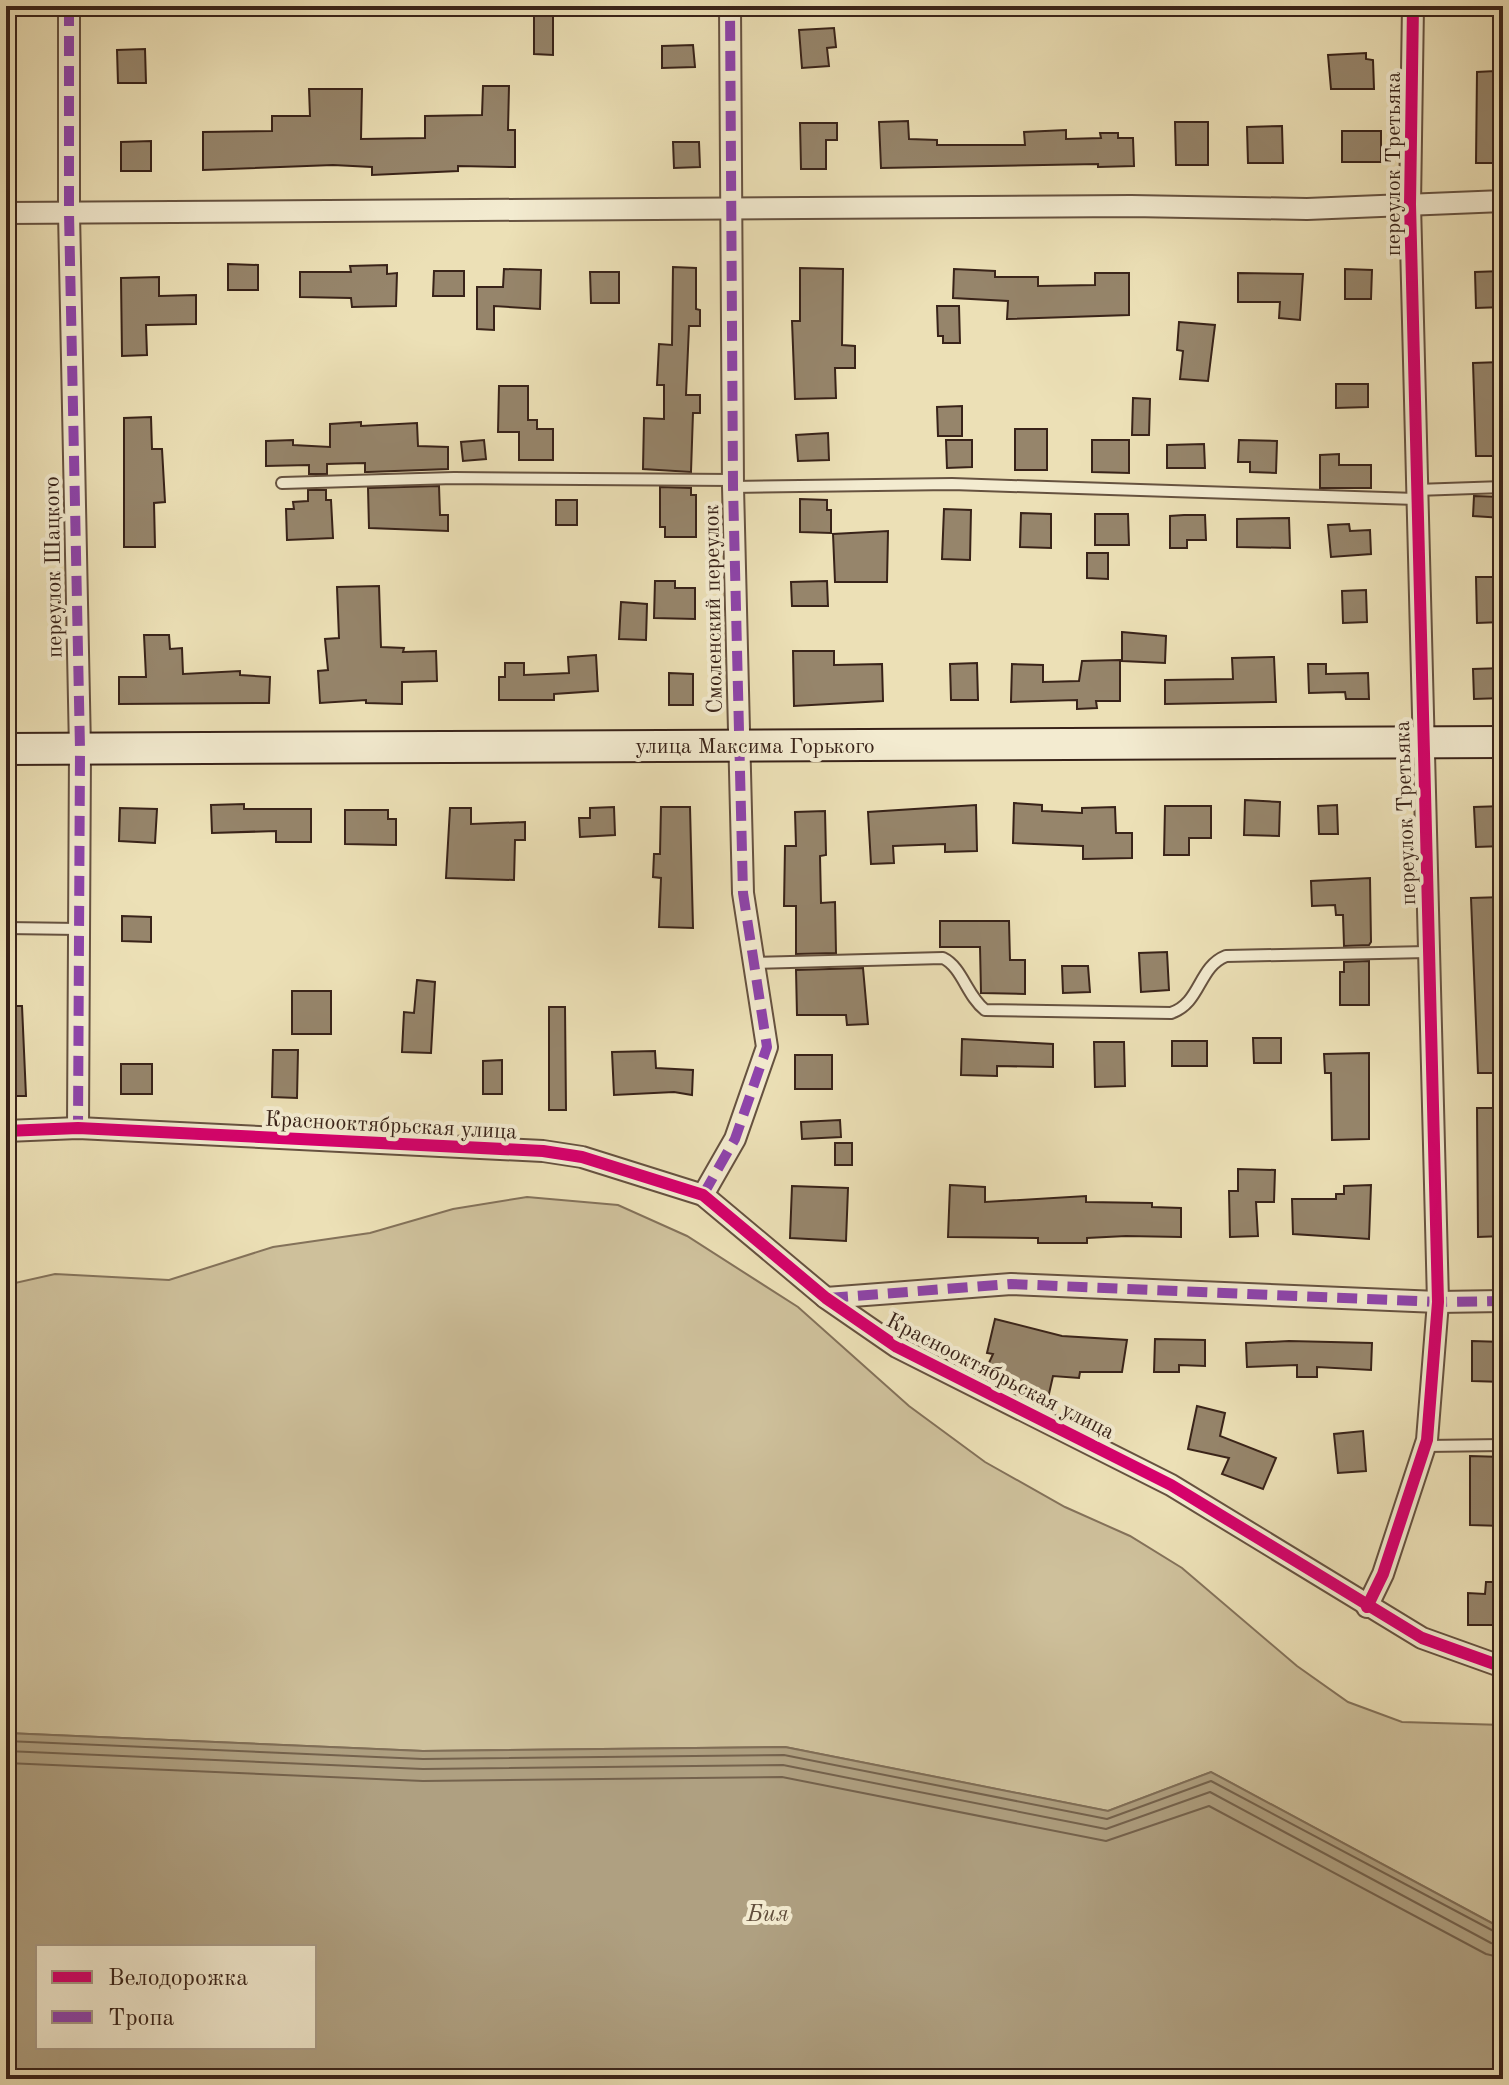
<svg xmlns="http://www.w3.org/2000/svg" width="1509" height="2085" viewBox="0 0 1509 2085" font-family="'Old Standard TT',serif">
<style>
.green{fill:#cec09b;stroke:#84725a;stroke-width:2}
.water{fill:#afa081;stroke:#806e57;stroke-width:2;fill-rule:evenodd}
.lines{fill:none;stroke-linecap:round;stroke-linejoin:round}
.shore{stroke:#74624d;stroke-width:2}
.building{fill:#96856b;stroke:#392319;stroke-width:2}
.service-casing{stroke:#665240;stroke-width:14}
.minor-casing{stroke:#665240;stroke-width:24}
.secondary-casing{stroke:#392319;stroke-width:34}
.service{stroke:#f3ebd0;stroke-width:10}
.minor{stroke:#f3ebd0;stroke-width:20}
.secondary{stroke:#f3ebd0;stroke-width:30}
.quiet{stroke:#8e44ad;stroke-width:10;stroke-dasharray:20 10;stroke-linecap:butt}
.cycleway-casing{stroke:#f3ebd0;stroke-width:17}
.cycleway{stroke:#d6006c;stroke-width:12}
.labels{text-anchor:middle;stroke-width:8;stroke-linejoin:round;paint-order:stroke}
.street-label{font-size:22px;fill:#392319;stroke:#f3ebd0}
.water-label{font-size:24px;font-style:italic;fill:#624f3d;stroke:#f3ebd0}
</style>
<rect width="100%" height="100%" fill="#ece0b6"/>
<filter id="stains"><feTurbulence type="fractalNoise" baseFrequency=".0025" numOctaves="4"/><feColorMatrix values="0 0 0 0 .2 0 0 0 0 .09 0 0 0 0 .02 0 0 0 .5 -.17"/></filter>
<radialGradient id="worn" r=".72"><stop offset=".6" stop-color="#630" stop-opacity="0"/><stop offset="1" stop-color="#630" stop-opacity=".3"/></radialGradient>
<polygon class="green" points="527,1197 618,1205 687,1236 798,1307 909,1406 985,1462 1065,1507 1130,1536 1182,1568 1297,1666 1348,1702 1402,1722 1503,1725 1503,1929 1211,1772 1108,1811 785,1747 423,1751 6,1733 6,1285 55,1274 169,1280 273,1247 370,1233 453,1209"/>
<path class="water" d="M6,1733l417,18 362,-4 323,64 103,-39 292,157v150h-1497zM38,1947h276v100h-276z"/>
<g class="lines">
<g class="shore">
<polyline points="6,1741 423,1759 784,1755 1107,1819 1211,1781 1503,1936"/>
<polyline points="6,1751 423,1769 783,1765 1106,1829 1210,1792 1491,1943 1503,1946"/>
<polyline points="6,1763 423,1781 782,1777 1106,1841 1209,1806 1486,1954 1503,1958"/>
</g>
</g>
<g class="building">
<polygon points="534,6 553,6 553,55 534,54"/>
<polygon points="834,28 836,47 827,48 829,66 802,68 799,30"/>
<polygon points="693,45 695,67 662,68 662,46"/>
<polygon points="145,49 146,83 118,83 117,50"/>
<polygon points="1366,53 1366,59 1373,60 1374,89 1331,89 1328,55"/>
<polygon points="1495,71 1496,134 1503,134 1503,163 1476,163 1477,72"/>
<polygon points="483,86 509,86 508,130 515,130 515,167 458,166 458,171 372,175 372,167 333,165 203,170 203,132 272,131 272,116 310,116 309,89 362,89 361,139 425,138 425,116 482,115"/>
<polygon points="908,121 909,139 937,140 937,145 1025,145 1024,132 1066,130 1066,139 1101,138 1100,133 1118,133 1118,138 1133,138 1134,166 1098,167 1098,164 881,168 879,122"/>
<polygon points="1175,122 1208,122 1208,165 1176,165"/>
<polygon points="800,123 837,123 837,140 826,140 826,169 801,169"/>
<polygon points="1282,126 1283,163 1248,163 1247,127"/>
<rect x="1342" y="131" width="39" height="31"/>
<polygon points="151,141 151,171 121,171 121,142"/>
<polygon points="673,142 699,142 700,167 674,168"/>
<polygon points="228,264 258,265 258,290 228,290"/>
<polygon points="387,265 387,274 397,273 396,306 352,307 351,298 300,297 300,272 351,272 350,266"/>
<polygon points="673,267 696,268 696,309 700,310 700,326 689,326 686,395 700,395 700,413 693,413 691,472 643,469 644,418 664,419 664,385 657,385 659,344 672,345"/>
<polygon points="800,268 843,269 842,345 855,346 855,368 835,368 836,398 795,399 792,321 800,321"/>
<polygon points="504,269 541,270 540,309 494,306 494,330 477,329 477,287 503,287"/>
<polygon points="954,269 995,271 995,277 1038,277 1038,286 1095,285 1095,273 1129,273 1129,315 1007,319 1008,301 953,298"/>
<polygon points="1345,269 1372,270 1371,299 1345,299"/>
<polygon points="434,271 464,271 464,296 433,296"/>
<polygon points="1502,271 1503,307 1476,308 1475,272"/>
<polygon points="590,272 619,272 619,303 591,303"/>
<polygon points="1238,273 1303,274 1300,320 1279,318 1280,302 1238,302"/>
<polygon points="159,277 159,296 196,295 196,324 146,325 147,355 122,356 121,278"/>
<polygon points="937,306 959,306 960,343 943,343 943,336 938,336"/>
<polygon points="1179,322 1215,325 1208,381 1180,379 1183,351 1177,350"/>
<polygon points="1501,362 1503,456 1476,456 1473,363"/>
<polygon points="1336,384 1368,384 1368,407 1336,408"/>
<polygon points="499,386 528,386 528,420 537,420 537,429 553,429 553,460 519,460 519,432 498,432"/>
<polygon points="1133,398 1150,399 1149,435 1132,435"/>
<polygon points="962,406 962,436 938,436 937,407"/>
<polygon points="151,417 152,449 162,449 165,502 154,503 155,547 124,547 124,418"/>
<polygon points="361,422 361,426 417,423 418,446 448,447 448,469 368,472 365,472 365,463 327,464 327,474 309,474 309,465 266,466 266,441 293,440 293,445 330,447 330,424"/>
<rect x="1015" y="429" width="32" height="41"/>
<polygon points="828,433 829,460 798,461 796,435"/>
<polygon points="484,440 486,459 463,461 461,442"/>
<polygon points="946,440 972,440 972,467 947,468"/>
<polygon points="1092,440 1129,440 1129,473 1092,472"/>
<polygon points="1239,440 1277,441 1276,473 1250,472 1250,462 1238,462"/>
<polygon points="1204,444 1205,468 1167,468 1167,445"/>
<polygon points="1339,454 1339,465 1371,465 1371,488 1320,488 1320,455"/>
<polygon points="439,486 440,515 448,515 448,531 369,528 368,488"/>
<polygon points="660,487 691,488 691,495 696,495 696,537 665,537 665,527 660,527"/>
<polygon points="308,490 326,490 326,500 331,500 333,538 287,540 286,509 294,509 293,502 308,501"/>
<polygon points="1474,496 1503,497 1503,518 1473,516"/>
<polygon points="800,499 827,500 827,510 831,510 831,533 800,532"/>
<rect x="556" y="500" width="21" height="25"/>
<polygon points="944,509 971,510 970,560 942,559"/>
<polygon points="1021,513 1051,514 1051,548 1020,547"/>
<polygon points="1095,514 1128,514 1129,545 1095,545"/>
<polygon points="1184,515 1205,515 1206,540 1187,540 1187,548 1170,548 1170,516"/>
<polygon points="1289,518 1290,548 1237,547 1237,519"/>
<polygon points="1349,524 1350,531 1370,530 1371,554 1331,557 1328,525"/>
<polygon points="888,531 887,582 835,582 833,534"/>
<polygon points="1087,553 1108,553 1108,579 1087,578"/>
<polygon points="1476,577 1503,577 1502,622 1477,623"/>
<polygon points="655,581 675,581 675,588 695,588 695,619 654,618"/>
<polygon points="827,581 828,606 792,606 791,582"/>
<polygon points="379,586 381,647 404,648 403,652 436,651 437,681 402,682 402,704 366,703 366,700 320,703 318,671 328,670 325,639 339,638 337,587"/>
<polygon points="1366,590 1367,622 1343,623 1342,591"/>
<polygon points="621,602 647,604 646,640 619,639"/>
<polygon points="1122,632 1166,636 1165,663 1122,661"/>
<polygon points="144,635 169,635 170,649 182,648 183,674 240,671 240,675 270,677 269,703 119,704 119,677 146,677"/>
<polygon points="793,651 834,651 834,665 882,664 883,701 794,706"/>
<polygon points="596,655 598,691 554,694 554,700 499,700 499,677 505,677 505,663 524,663 524,675 569,673 568,657"/>
<polygon points="1274,657 1276,702 1165,704 1165,680 1233,679 1232,658"/>
<polygon points="1120,660 1120,701 1096,701 1097,708 1077,709 1077,700 1011,702 1012,664 1043,665 1043,682 1079,681 1082,661"/>
<polygon points="977,663 978,700 951,700 950,664"/>
<polygon points="1308,664 1326,664 1326,674 1368,673 1369,699 1346,699 1345,692 1309,693"/>
<polygon points="1503,668 1503,698 1474,699 1473,669"/>
<polygon points="669,673 693,674 693,705 669,705"/>
<polygon points="1245,800 1280,802 1279,836 1244,835"/>
<polygon points="1014,803 1042,805 1042,811 1082,813 1082,808 1115,807 1116,833 1132,833 1132,858 1083,859 1083,846 1013,843"/>
<polygon points="244,804 244,809 311,809 311,842 276,842 276,831 212,833 211,805"/>
<polygon points="976,805 977,851 945,852 945,844 893,846 894,863 871,864 868,812"/>
<polygon points="1337,805 1338,834 1319,834 1318,806"/>
<polygon points="1165,806 1211,806 1211,838 1189,838 1189,855 1164,855"/>
<polygon points="1503,806 1503,846 1476,847 1474,807"/>
<polygon points="614,807 615,835 580,837 579,818 590,818 590,808"/>
<polygon points="661,807 690,807 693,928 659,927 661,878 653,877 654,854 660,854"/>
<polygon points="120,808 157,809 155,843 119,841"/>
<polygon points="450,808 471,808 471,824 525,822 525,840 515,840 514,880 446,878"/>
<polygon points="345,810 388,810 388,819 396,819 396,845 345,844"/>
<polygon points="825,811 826,855 820,856 821,903 835,902 836,953 796,954 796,906 784,906 785,846 796,846 795,812"/>
<polygon points="1370,878 1371,942 1369,945 1344,946 1343,915 1336,915 1335,905 1312,906 1311,881"/>
<polygon points="1503,897 1503,1073 1478,1073 1471,898"/>
<polygon points="122,916 151,917 151,942 122,941"/>
<polygon points="940,921 1009,921 1010,960 1025,960 1025,994 981,993 980,947 940,947"/>
<polygon points="1167,952 1169,990 1141,992 1139,953"/>
<polygon points="1369,961 1369,1005 1340,1005 1340,972 1344,972 1344,962"/>
<polygon points="1062,966 1088,966 1090,992 1063,993"/>
<polygon points="863,968 868,1024 847,1025 846,1015 797,1015 796,970"/>
<polygon points="417,980 435,982 431,1053 402,1052 404,1012 414,1013"/>
<rect x="292" y="991" width="39" height="43"/>
<polygon points="6,1006 22,1006 26,1096 6,1096"/>
<polygon points="549,1007 565,1007 566,1110 549,1110"/>
<polygon points="1253,1038 1281,1038 1281,1063 1254,1063"/>
<polygon points="962,1039 1053,1044 1053,1067 997,1066 997,1076 961,1075"/>
<rect x="1172" y="1041" width="35" height="25"/>
<polygon points="1094,1042 1124,1042 1125,1086 1095,1087"/>
<polygon points="273,1050 298,1050 297,1098 272,1097"/>
<polygon points="655,1051 656,1068 693,1070 692,1095 674,1092 614,1095 612,1052"/>
<polygon points="1369,1053 1369,1139 1332,1140 1331,1073 1325,1073 1324,1054"/>
<rect x="795" y="1055" width="37" height="34"/>
<polygon points="502,1060 502,1094 483,1094 483,1061"/>
<rect x="121" y="1064" width="31" height="30"/>
<polygon points="1477,1108 1503,1108 1503,1236 1478,1237"/>
<polygon points="840,1120 841,1137 802,1139 801,1122"/>
<rect x="835" y="1143" width="17" height="22"/>
<polygon points="1238,1169 1275,1170 1274,1202 1256,1202 1258,1236 1230,1237 1229,1191 1238,1191"/>
<polygon points="950,1185 985,1187 985,1202 1086,1196 1086,1202 1152,1203 1152,1207 1181,1208 1181,1237 1126,1236 1087,1238 1087,1243 1038,1243 1038,1238 948,1237"/>
<polygon points="1371,1185 1369,1239 1293,1234 1292,1199 1336,1199 1336,1194 1344,1194 1344,1186"/>
<polygon points="792,1186 848,1188 846,1241 790,1238"/>
<polygon points="995,1319 1062,1336 1127,1340 1122,1372 1080,1372 1079,1378 1053,1376 1046,1407 983,1376 993,1354 987,1353"/>
<polygon points="1155,1339 1205,1340 1205,1366 1179,1365 1179,1372 1154,1372"/>
<polygon points="1289,1341 1372,1343 1371,1370 1317,1367 1317,1377 1297,1377 1297,1365 1247,1367 1246,1343"/>
<polygon points="1472,1341 1503,1342 1503,1382 1472,1381"/>
<polygon points="1197,1406 1225,1413 1220,1436 1276,1458 1263,1489 1222,1474 1229,1458 1188,1449"/>
<polygon points="1363,1431 1366,1471 1338,1473 1334,1434"/>
<polygon points="1470,1456 1503,1457 1503,1526 1470,1525"/>
<polygon points="1486,1582 1503,1582 1502,1625 1468,1625 1468,1593 1485,1594"/>
</g>
<g class="lines">
<g class="service-casing">
<g id="service">
<polyline points="282,483 454,478 733,480"/>
<polyline points="733,487 952,484 1416,499"/>
<polyline points="1416,490 1503,487"/>
<polyline points="6,928 79,929"/>
<path d="M752,963l191,-5c19,9 24,38 42,52l186,3c30,-10 27,-46 55,-57l202,-4"/>
<polyline points="1426,1446 1503,1445"/>
</g>
</g>
<g class="minor-casing">
<g id="minor">
<polyline points="69,6 69,213 80,749 78,1128"/>
<polyline points="6,213 1131,206 1307,209 1503,201"/>
<polyline points="6,1131 78,1128 543,1151 582,1157 703,1195 826,1298 897,1347 1171,1485 1422,1638 1503,1667"/>
<polyline points="703,1195 735,1139 767,1047 743,893 733,487 730,6"/>
<polyline points="826,1298 1011,1284 1438,1302 1503,1301"/>
<polyline points="1367,1607 1383,1574 1427,1440 1438,1302 1410,204 1413,6"/>
</g>
</g>
<g class="secondary-casing">
<polyline id="secondary" points="6,749 1503,742"/>
</g>
<use href="#service" class="service"/>
<use href="#minor" class="minor"/>
<use href="#secondary" class="secondary"/>
<g class="quiet">
<polyline points="69,6 69,213 80,749 78,1128"/>
<polyline points="703,1195 735,1139 767,1047 743,893 733,487 730,6"/>
<polyline points="828,1298 1011,1284 1438,1302 1503,1301"/>
</g>
<g class="cycleway-casing">
<g id="cycleway">
<polyline points="6,1131 78,1128 543,1151 582,1157 703,1195 826,1298 897,1347 1171,1485 1422,1638 1503,1667"/>
<polyline points="1367,1607 1383,1574 1427,1440 1438,1302 1410,204 1413,6"/>
</g>
</g>
<use href="#cycleway" class="cycleway"/>
</g>
<g class="labels">
<g class="street-label">
<text transform="translate(1392 164) rotate(-90)" y="8">переулок Третьяка</text>
<text transform="translate(52 567) rotate(-91)" y="8">переулок Шацкого</text>
<text transform="translate(712 609) rotate(-91)" y="8">Смоленский переулок</text>
<text x="755" y="753">улица Максима Горького</text>
<text transform="translate(1404 813) rotate(-92)" y="8">переулок Третьяка</text>
<text transform="translate(391 1124) rotate(3)" y="8">Краснооктябрьская улица</text>
<text transform="translate(1001 1375) rotate(27)" y="8">Краснооктябрьская улица</text>
</g>
<g class="water-label">
<text x="768" y="1921">Бия</text>
</g>
</g>
<rect width="1509" height="2085" fill="none" stroke="#ece0b6" stroke-width="32"/>
<rect x="8" y="8" width="1493" height="2069" fill="none" stroke="#392319" stroke-width="4"/>
<rect x="16" y="16" width="1477" height="2053" fill="none" stroke="#392319" stroke-width="2"/>
<rect x="36" y="1945" width="280" height="104" fill="#f3ebd0" stroke="#a99b87" stroke-width="2"/>
<rect x="52" y="1971" width="40" height="12" fill="#d6006c" stroke="#a99b87" stroke-width="2"/>
<text x="108" y="1985" font-size="24" fill="#392319">Велодорожка</text>
<rect x="52" y="2011" width="40" height="12" fill="#8e44ad" stroke="#a99b87" stroke-width="2"/>
<text x="108" y="2025" font-size="24" fill="#392319">Тропа</text>
<rect width="100%" height="100%" filter="url(#stains)"/>
<rect width="100%" height="100%" fill="url(#worn)"/>
</svg>
